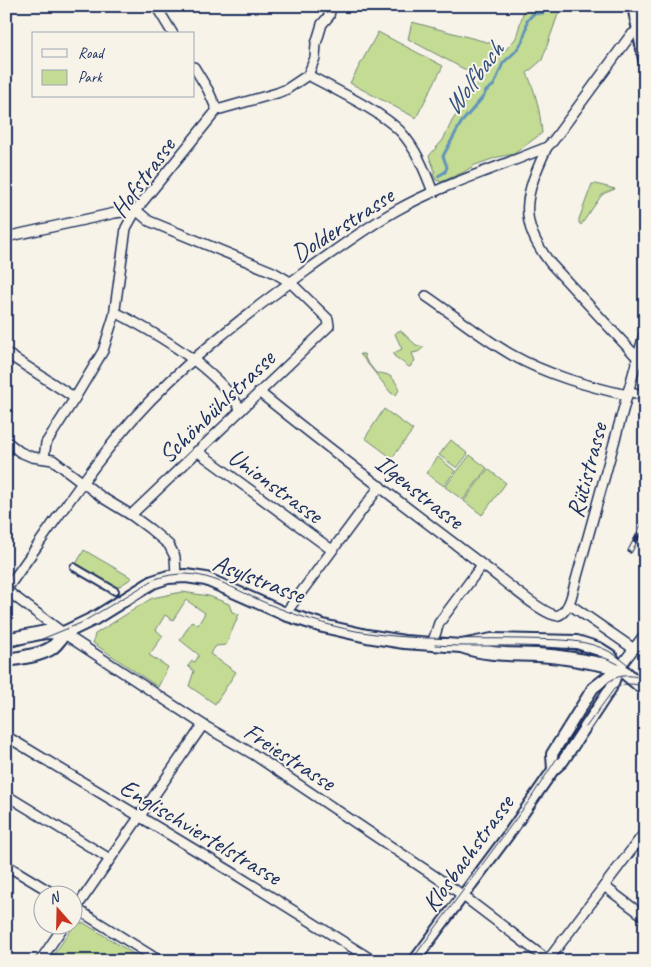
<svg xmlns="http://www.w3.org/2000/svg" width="651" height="967" viewBox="0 0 651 967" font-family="Caveat,sans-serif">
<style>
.green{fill:#c3db92;stroke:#6f8578}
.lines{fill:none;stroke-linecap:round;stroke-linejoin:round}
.stream{stroke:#6495ba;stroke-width:3}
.pedestrian-casing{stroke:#1b2f5e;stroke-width:10}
.minor-casing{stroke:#1b2f5e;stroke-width:12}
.tertiary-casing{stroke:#1b2f5e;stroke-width:14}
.secondary-casing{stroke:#1b2f5e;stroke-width:16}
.pedestrian{stroke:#f7f3e8;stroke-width:6}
.minor{stroke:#f7f3e8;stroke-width:9}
.tertiary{stroke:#f7f3e8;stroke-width:10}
.secondary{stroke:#f7f3e8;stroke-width:12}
.tram{stroke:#1b2f5e;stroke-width:1}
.rail-casing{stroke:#1b2f5e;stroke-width:5}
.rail{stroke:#f7f3e8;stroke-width:3;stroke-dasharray:9;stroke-linecap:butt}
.labels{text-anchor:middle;stroke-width:4;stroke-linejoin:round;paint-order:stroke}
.street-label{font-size:25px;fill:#1b2f5e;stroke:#f7f3e8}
.water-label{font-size:26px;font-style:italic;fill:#33517d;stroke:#f7f3e8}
</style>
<rect width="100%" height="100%" fill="#f7f3e8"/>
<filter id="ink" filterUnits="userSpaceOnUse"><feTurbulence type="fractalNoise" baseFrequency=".02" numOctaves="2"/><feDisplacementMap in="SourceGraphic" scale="10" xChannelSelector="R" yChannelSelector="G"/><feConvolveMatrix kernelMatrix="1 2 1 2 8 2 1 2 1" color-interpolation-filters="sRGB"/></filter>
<g filter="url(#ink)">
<g class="green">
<path d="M525,6h36l-19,54 -15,13c9,20 13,38 15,60l-28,21 -16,3 -23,8 -11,7 -23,10 -5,-2 -3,-6 2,-3 -6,-15 14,-16 9,-19 30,-44 34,-39z"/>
<polygon points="412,22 494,44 489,65 479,77 408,39"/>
<polygon points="378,32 443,66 416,118 350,83"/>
<polygon points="592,184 596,184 615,189 605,193 601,196 581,225 579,223 579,219"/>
<polygon points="398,331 401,331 416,345 424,347 418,352 412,353 415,361 412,363 411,366 409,367 394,356 394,353 402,349 395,334"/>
<path d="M360,354h4l2,6 10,13c14,0 19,5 23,17l-3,5 -5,-2z"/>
<polygon points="384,409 413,430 392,458 365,438"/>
<polygon points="451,440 468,454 457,468 439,455"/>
<polygon points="470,455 487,468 463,500 445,487"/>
<polygon points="438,457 455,471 444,486 426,473"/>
<polygon points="488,469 506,483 482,515 464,501"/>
<polygon points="84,550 132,578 115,589 76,564"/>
<polygon points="182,592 209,596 229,604 232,612 239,614 226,645 216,646 210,654 236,672 215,704 189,686 194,671 188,666 192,661 195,662 199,655 180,640 192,621 198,625 205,613 186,600 173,620 165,615 156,630 163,636 149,655 168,667 158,687 93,643 95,634 152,598"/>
<polygon points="79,923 84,923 145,961 49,961 74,926"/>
</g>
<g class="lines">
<polyline class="stream" points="438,176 445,172 447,167 443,156 461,123 483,97 486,91 494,85 503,63 515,52 522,42 526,30 527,21 533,14 543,13 545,6"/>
<g class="pedestrian-casing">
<polyline id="pedestrian" points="74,567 115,591"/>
</g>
<g class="minor-casing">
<g id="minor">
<polyline points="156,6 173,34"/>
<polyline points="194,67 208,90 217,110"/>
<path d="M308,75c26,14 72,36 92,56 16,17 25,40 33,61"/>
<path d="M547,147c-22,48 -31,72 4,117l94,102"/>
<polyline points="6,237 115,213 136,210"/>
<path d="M426,296c28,19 56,42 86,59 36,20 75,31 115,40"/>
<path d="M115,312c41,21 102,57 126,98"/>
<polyline points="6,353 75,398"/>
<polyline points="628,391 645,396"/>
<path d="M259,392c75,61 152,119 229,177 15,11 51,42 66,46 8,3 15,-10 17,-17l74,-267"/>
<polyline points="6,441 20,452 32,457 53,460 103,498 131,515 150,529 169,545 175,557 176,576"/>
<polyline points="197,451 332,550"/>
<polyline points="44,458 46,443 75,398 103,351 114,316 126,228 136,210 217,110 277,93 287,89 308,75 315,58 316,44 322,24 329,16 331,6"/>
<polyline points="131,515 329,326 328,319 290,282 273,272 149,221 136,210"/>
<path d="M6,590c41,-57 80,-117 126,-170 51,-57 113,-105 174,-149 30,-21 59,-43 91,-61 46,-26 101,-42 150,-63l6,-6 77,-105 9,-7 3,-1"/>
<polyline points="6,590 66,635 208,728 253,754 454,889 549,961"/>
<polyline points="569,604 634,649"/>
<polyline points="285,614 380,486"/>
<polyline points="432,644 439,623 482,565"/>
<polyline points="619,668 645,634"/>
<polyline points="6,736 230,871 374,961"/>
<polyline points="6,795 110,859"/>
<polyline points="6,865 54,894"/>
<polyline points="604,886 645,917"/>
<polyline points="72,906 160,961"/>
<polyline points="72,914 203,725"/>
<polyline points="548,960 645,832"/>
<polyline points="40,961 65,924"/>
</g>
</g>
<g class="tertiary-casing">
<g id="tertiary">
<polyline points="553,770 552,754 593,688 619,668"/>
<polyline points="414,961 508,835 553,770 563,761 611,688 619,668"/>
</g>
</g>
<g class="secondary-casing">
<g id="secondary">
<polyline points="634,6 645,59"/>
<polyline points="6,640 46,632 64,633 95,618 153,582 168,577 186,576 206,579 285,614 323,626 367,636 404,642 461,646 492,640 577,642 599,649 610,656 619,668 645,690"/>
<path d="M461,646c31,11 57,7 89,10 24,2 46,7 69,12"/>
<path d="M6,660c14,-2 32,-4 44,-11 7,-4 10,-10 14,-16"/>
</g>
</g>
<use href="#pedestrian" class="pedestrian"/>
<use href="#minor" class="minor"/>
<use href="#tertiary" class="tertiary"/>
<use href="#secondary" class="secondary"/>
<g class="tram">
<path d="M435,645c54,4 137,-7 183,19"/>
<path d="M6,649l36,-10 39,-16 74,-44c45,-15 71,7 111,24 29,12 59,22 90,28 55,10 111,7 167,8 26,1 55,-1 79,9 17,7 29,20 43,31"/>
<path d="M586,727l28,-38c10,-6 20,-7 31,-1"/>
<path d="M411,961l118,-160 75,-115c10,-11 25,-13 39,-7"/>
</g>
<g class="rail-casing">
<polyline id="rail" points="630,551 645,522"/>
</g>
<use href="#rail" class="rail"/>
</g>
</g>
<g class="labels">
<g class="street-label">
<text transform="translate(142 177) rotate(-54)" y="9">Hofstrasse</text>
<text transform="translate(342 224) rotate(-33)" y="9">Dolderstrasse</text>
<text transform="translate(216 406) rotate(-44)" y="9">Schönbühlstrasse</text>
<text transform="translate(586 470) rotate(-75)" y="9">Rütistrasse</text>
<text transform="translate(276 485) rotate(36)" y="9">Unionstrasse</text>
<text transform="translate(420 491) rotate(38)" y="9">Ilgenstrasse</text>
<text transform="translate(259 578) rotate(21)" y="9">Asylstrasse</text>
<text transform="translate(290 756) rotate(33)" y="9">Freiestrasse</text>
<text transform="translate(201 831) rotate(31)" y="9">Englischviertelstrasse</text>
<text transform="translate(467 853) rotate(-54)" y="9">Klosbachstrasse</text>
</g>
<g class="water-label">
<text transform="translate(473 78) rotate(-54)" y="9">Wolfbach</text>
</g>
</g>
<rect width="651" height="967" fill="none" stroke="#f7f3e8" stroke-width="25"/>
<rect x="12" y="12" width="626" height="942" fill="none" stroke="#1b2f5e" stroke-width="2" filter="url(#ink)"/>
<rect x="32" y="32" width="162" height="65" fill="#f7f3e8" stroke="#9fa5b1"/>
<rect x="42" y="49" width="25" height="8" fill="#f7f3e8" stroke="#9fa5b1"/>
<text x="78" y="58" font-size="15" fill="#1b2f5e">Road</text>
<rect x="42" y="70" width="25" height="15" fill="#c3db92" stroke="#9fa5b1"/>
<text x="78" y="82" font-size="15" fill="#1b2f5e">Park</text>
<g transform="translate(58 910) rotate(340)"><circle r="24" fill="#f7f3e8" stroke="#9fa5b1"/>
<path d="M0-4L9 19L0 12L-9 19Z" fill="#c8321e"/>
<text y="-8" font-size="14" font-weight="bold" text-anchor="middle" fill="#1b2f5e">N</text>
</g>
</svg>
